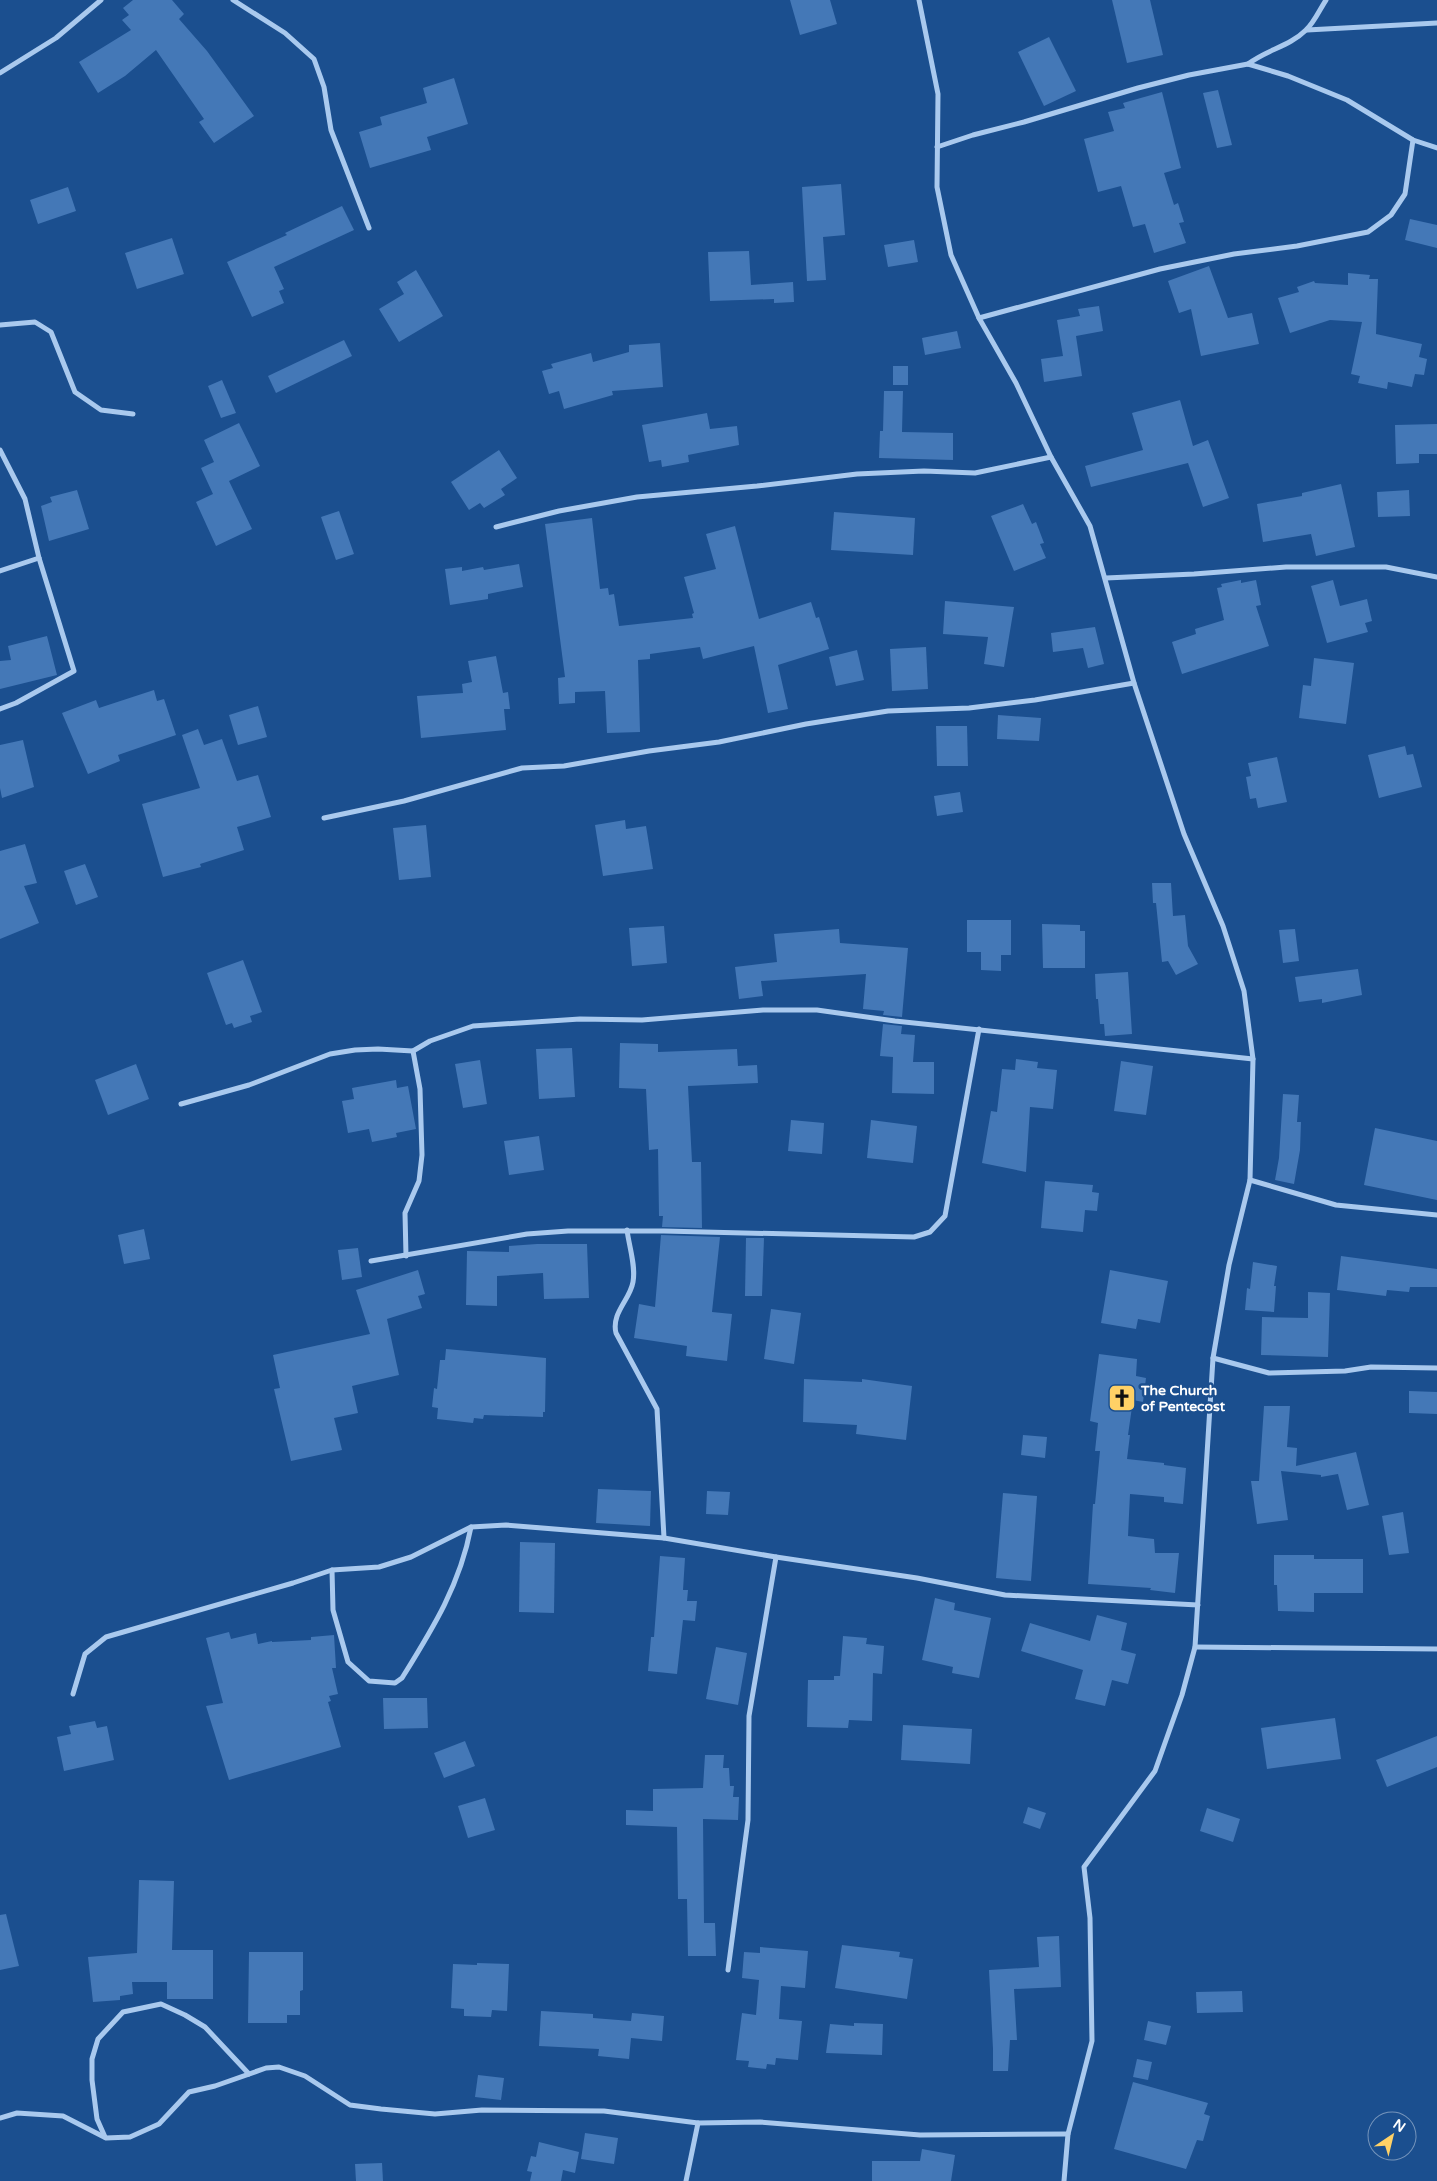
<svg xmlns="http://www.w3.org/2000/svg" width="1437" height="2181" viewBox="0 0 1437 2181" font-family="'Varela Round',sans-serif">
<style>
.building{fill:#4478b7}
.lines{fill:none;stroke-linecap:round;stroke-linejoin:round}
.street{stroke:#a9c9ee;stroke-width:5}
.labels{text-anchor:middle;stroke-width:5;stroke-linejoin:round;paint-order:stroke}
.poi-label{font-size:14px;font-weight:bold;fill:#fff;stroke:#1b4f8f;text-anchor:start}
</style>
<rect width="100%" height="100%" fill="#1b4f8f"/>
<g class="building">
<polygon points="133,0 172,0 184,14 179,19 207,51 254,116 214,143 199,122 204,119 156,50 125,76 98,93 79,62 131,30 122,20 129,15 123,8"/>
<polygon points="790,0 830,0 837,24 800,35"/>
<polygon points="1112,0 1150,0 1163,55 1127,63"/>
<polygon points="1049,37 1076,91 1044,106 1018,52"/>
<polygon points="454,78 468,124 427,137 431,150 370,168 359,132 382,125 380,117 427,103 423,88"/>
<polygon points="1218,90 1232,145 1217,148 1203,93"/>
<polygon points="1162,92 1181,168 1164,173 1174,205 1178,203 1184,222 1179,223 1186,243 1154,253 1145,224 1133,227 1121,186 1098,192 1084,139 1114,131 1108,112 1125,108 1123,103"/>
<polygon points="841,184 845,235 823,237 826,280 807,281 802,187"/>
<polygon points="68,187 76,211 38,224 30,200"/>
<polygon points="342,206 354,230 274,267 284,289 279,291 284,303 252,317 227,262 287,235 285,233"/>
<polygon points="1410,219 1437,225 1437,248 1405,240"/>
<polygon points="172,238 184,274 137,289 125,253"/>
<polygon points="914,240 918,262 888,267 884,245"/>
<polygon points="749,251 751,285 793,282 794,302 774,303 774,299 710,301 708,252"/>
<polygon points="1209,266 1228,318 1252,313 1259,344 1201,356 1191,309 1179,313 1168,281"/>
<polygon points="416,270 443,316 399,342 379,309 404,294 397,282"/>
<polygon points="1348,273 1370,275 1369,279 1378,279 1376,334 1422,344 1419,357 1427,359 1424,375 1415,374 1412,387 1388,382 1387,389 1358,383 1360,376 1351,374 1362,322 1330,320 1290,333 1278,298 1299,292 1297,287 1314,281 1315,283 1348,285"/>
<polygon points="1099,306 1103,331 1076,336 1082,376 1044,382 1041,359 1063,356 1057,320 1080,316 1078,309"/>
<polygon points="957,331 961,348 925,355 922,338"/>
<polygon points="344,340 352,356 276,393 268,376"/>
<polygon points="660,343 663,387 612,391 613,395 564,409 559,391 549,394 542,371 553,368 551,364 591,353 593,362 629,352 629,345"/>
<rect x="893" y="366" width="15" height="19"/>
<polygon points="222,380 236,413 221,418 208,386"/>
<polygon points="884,391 903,391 902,432 953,433 953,460 879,458 880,431 883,431"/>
<polygon points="1180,400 1193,446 1208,440 1229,498 1203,507 1188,463 1091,487 1085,466 1143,450 1132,413"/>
<polygon points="707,413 710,429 737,426 739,445 688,455 689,462 662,467 661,460 649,462 642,425"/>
<polygon points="239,423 260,466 229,481 252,529 216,546 196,502 213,494 201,468 214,462 204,440"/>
<polygon points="1437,424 1437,454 1419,454 1419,463 1396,464 1395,425"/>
<polygon points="499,450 517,478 501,489 505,495 484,508 480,503 469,510 451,482"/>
<polygon points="1341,484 1355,547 1316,556 1311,534 1263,542 1257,504 1302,496 1302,493"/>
<polygon points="77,490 89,529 49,541 41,506 52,502 50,497"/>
<polygon points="1409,490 1410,516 1378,517 1377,492"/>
<polygon points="1023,504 1032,524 1036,522 1044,543 1040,544 1046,558 1014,571 991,516"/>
<polygon points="339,511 354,554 336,560 321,517"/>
<polygon points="834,512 915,518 913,555 831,550"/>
<polygon points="592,518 600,589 608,588 609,595 614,594 619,626 693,618 692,614 694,613 684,577 716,569 706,534 735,526 759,619 811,602 816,618 819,617 829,649 778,665 788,709 768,713 754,646 703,659 700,647 650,654 650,659 638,660 640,732 607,733 605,691 575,692 575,703 559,704 558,678 565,677 545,524"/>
<polygon points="519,564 523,587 488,594 488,599 450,605 445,569 462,567 462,571 483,567 484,570"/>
<polygon points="1241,580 1241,583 1256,580 1261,605 1256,606 1269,646 1182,674 1172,642 1196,634 1195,629 1224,620 1217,588 1222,587 1221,584"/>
<polygon points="1333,580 1340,606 1367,599 1372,621 1365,623 1368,632 1327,643 1311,586"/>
<polygon points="945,601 1014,607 1004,667 984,664 988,637 943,634"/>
<polygon points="1095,627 1104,664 1088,668 1083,648 1053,652 1051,633"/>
<polygon points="47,636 57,675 0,689 0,661 11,660 8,646"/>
<polygon points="926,647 928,689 892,691 890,649"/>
<polygon points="857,650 864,680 836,686 829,657"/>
<polygon points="496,656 503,693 508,692 510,709 504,709 506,730 421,738 417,696 463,693 462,684 472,682 468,661"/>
<polygon points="1314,658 1354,663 1346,724 1299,718 1303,685 1311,686"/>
<polygon points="154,690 157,701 164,699 176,735 118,755 120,761 88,774 62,713 96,700 99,708"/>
<polygon points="258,706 267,737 238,745 229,715"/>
<polygon points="998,715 1041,718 1039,741 997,739"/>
<polygon points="936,726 967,726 968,766 937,766"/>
<polygon points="198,729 204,745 222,739 237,781 258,775 271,817 237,827 244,850 200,864 201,867 163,877 142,804 200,788 182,735"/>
<polygon points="23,740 34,787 2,798 0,788 0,745"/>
<polygon points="1405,746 1407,755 1413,754 1422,787 1379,798 1368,755"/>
<polygon points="1277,757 1287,802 1258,808 1256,798 1250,799 1246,777 1251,776 1248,763"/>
<polygon points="960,792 963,812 937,816 934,796"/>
<polygon points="625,820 626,829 646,826 653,869 603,876 595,825"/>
<polygon points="426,825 431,877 399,880 393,828"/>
<polygon points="25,844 37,883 24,886 39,923 0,939 0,851"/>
<polygon points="85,864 98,897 76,905 64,871"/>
<polygon points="1152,883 1171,883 1173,916 1185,915 1188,946 1198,964 1176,975 1168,961 1162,962 1156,903 1153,903"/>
<polygon points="967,920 1011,920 1011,955 1001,955 1001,971 981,970 981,952 967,952"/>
<polygon points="1042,924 1080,925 1080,931 1085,931 1085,968 1043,968"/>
<polygon points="664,926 667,963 632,966 629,928"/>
<polygon points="839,929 840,943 908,948 902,1017 883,1015 884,1011 863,1009 866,974 761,981 763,996 739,999 735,967 777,962 774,934"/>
<polygon points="1295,929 1299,961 1283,963 1279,930"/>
<polygon points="243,960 262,1012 250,1016 252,1022 234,1028 232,1023 226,1025 207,973"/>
<polygon points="1358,969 1362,995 1322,1003 1322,999 1299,1002 1295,977"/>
<polygon points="1128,972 1132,1034 1105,1036 1104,1024 1100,1024 1098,999 1096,999 1095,974"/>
<polygon points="883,1024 902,1026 901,1034 915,1035 913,1062 934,1062 934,1094 892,1093 893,1057 880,1056"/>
<polygon points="620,1043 658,1044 658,1052 737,1049 738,1066 757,1065 758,1083 688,1086 692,1162 701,1162 702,1228 662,1227 663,1216 659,1216 658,1149 649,1150 646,1089 619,1088"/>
<polygon points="572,1048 575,1097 539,1099 536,1049"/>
<polygon points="1016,1059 1038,1062 1037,1068 1057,1070 1053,1109 1030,1107 1026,1172 982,1163 991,1111 997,1112 1002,1069 1015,1070"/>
<polygon points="480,1060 487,1104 463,1108 455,1064"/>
<polygon points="1121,1061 1153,1066 1146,1115 1114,1111"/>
<polygon points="136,1064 149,1099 108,1115 95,1080"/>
<polygon points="396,1080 397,1088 408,1086 416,1129 396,1133 397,1137 372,1142 369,1129 348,1133 342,1101 354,1099 352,1088"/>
<polygon points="1283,1094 1299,1095 1297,1122 1301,1122 1300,1150 1294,1184 1275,1180 1279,1158"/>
<polygon points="791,1120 824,1123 822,1154 788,1151"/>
<polygon points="871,1120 917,1126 913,1163 867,1158"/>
<polygon points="1375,1128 1437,1141 1437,1200 1364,1185"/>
<polygon points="539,1136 544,1170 509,1175 504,1141"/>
<polygon points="1045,1181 1093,1185 1092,1192 1099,1193 1097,1211 1085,1210 1083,1232 1041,1228"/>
<polygon points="144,1229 150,1259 124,1264 118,1235"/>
<polygon points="661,1235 720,1237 712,1312 732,1314 727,1361 686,1356 687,1346 634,1338 639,1304 655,1307"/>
<polygon points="746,1238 764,1238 762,1296 745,1296"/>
<polygon points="537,1244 587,1244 589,1298 544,1299 543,1273 497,1276 497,1306 466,1305 467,1251 509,1252 509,1246"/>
<polygon points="358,1248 362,1277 342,1280 338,1250"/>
<polygon points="1341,1256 1437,1269 1437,1287 1410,1287 1409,1292 1387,1290 1386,1296 1337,1290"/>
<polygon points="1253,1262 1277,1266 1274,1286 1276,1286 1274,1312 1245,1310 1247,1288 1250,1289"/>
<polygon points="418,1270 425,1294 418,1296 422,1308 387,1319 399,1375 352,1386 358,1413 334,1418 342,1450 291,1461 274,1389 280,1388 273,1355 370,1334 356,1290"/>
<polygon points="1110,1270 1168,1281 1160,1323 1138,1319 1136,1329 1101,1323"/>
<polygon points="1308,1292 1330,1293 1328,1357 1261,1355 1262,1317 1308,1318"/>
<polygon points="771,1309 801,1313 794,1364 764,1359"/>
<polygon points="446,1349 546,1358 545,1412 543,1412 543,1417 484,1415 483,1419 474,1418 473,1423 437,1419 438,1408 432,1407 434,1388 437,1389 440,1360 445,1360"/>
<polygon points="1099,1354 1137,1359 1136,1376 1146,1378 1143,1402 1133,1400 1128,1435 1130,1435 1127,1459 1164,1463 1164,1465 1186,1468 1183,1504 1164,1502 1164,1497 1130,1494 1128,1536 1154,1539 1155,1553 1179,1553 1175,1593 1150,1590 1151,1588 1088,1584 1093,1504 1095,1504 1100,1451 1095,1451 1098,1423 1090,1421"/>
<polygon points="804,1379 862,1382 862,1379 912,1386 906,1440 856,1434 857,1425 803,1422"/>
<polygon points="1409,1391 1437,1392 1437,1414 1409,1413"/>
<polygon points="1264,1406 1290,1406 1287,1447 1297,1448 1296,1466 1356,1452 1369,1505 1347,1510 1338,1474 1321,1477 1321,1475 1281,1471 1288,1520 1257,1524 1251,1481 1259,1481"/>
<polygon points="1023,1435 1047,1437 1045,1458 1021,1455"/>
<polygon points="598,1489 651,1491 650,1526 596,1523"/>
<polygon points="707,1491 730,1492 728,1515 706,1514"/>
<polygon points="1003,1493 1037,1496 1031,1581 996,1578"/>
<polygon points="1403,1512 1409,1553 1389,1555 1382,1516"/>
<polygon points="520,1542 555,1543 554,1613 519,1612"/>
<polygon points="1274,1555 1314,1555 1314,1559 1363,1559 1363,1593 1314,1593 1314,1612 1278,1611 1277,1585 1274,1585"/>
<polygon points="660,1556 685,1558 683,1590 688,1590 687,1601 697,1601 695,1621 683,1620 677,1674 648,1671 651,1637 654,1637"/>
<polygon points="935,1598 955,1603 954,1610 991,1618 979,1678 952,1673 953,1667 922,1660"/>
<polygon points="1097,1615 1127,1623 1121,1650 1136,1654 1128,1684 1112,1680 1105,1706 1075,1699 1083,1670 1021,1651 1030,1623 1090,1641"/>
<polygon points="229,1632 231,1639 256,1633 258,1644 272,1641 272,1642 311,1640 311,1637 334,1635 336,1668 332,1668 338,1694 329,1696 331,1701 328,1702 341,1747 229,1780 206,1706 223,1703 206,1638"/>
<polygon points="843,1636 867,1638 866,1644 884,1646 882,1674 873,1673 872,1721 849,1720 848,1728 807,1727 808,1680 834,1680 834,1676 840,1676"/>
<polygon points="716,1647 747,1653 738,1705 706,1699"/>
<polygon points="383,1698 427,1698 428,1728 384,1729"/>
<polygon points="1335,1718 1341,1759 1267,1769 1261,1728"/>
<polygon points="95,1721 97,1728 107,1726 114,1760 64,1771 57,1737 71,1734 69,1726"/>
<polygon points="903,1725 972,1729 970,1764 901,1760"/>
<polygon points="1437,1736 1437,1767 1387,1787 1376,1760"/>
<polygon points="465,1741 475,1766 444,1778 434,1753"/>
<polygon points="705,1755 724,1755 723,1768 729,1768 730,1786 734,1786 733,1797 739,1797 738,1820 703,1819 704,1923 715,1923 716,1956 688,1956 687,1899 678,1899 677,1827 626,1825 626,1810 653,1811 653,1789 703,1788"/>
<polygon points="485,1798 495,1830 468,1838 458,1806"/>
<polygon points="1028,1807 1046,1813 1040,1829 1023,1823"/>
<polygon points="1207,1808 1240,1819 1233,1842 1200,1831"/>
<polygon points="139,1880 174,1881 172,1950 213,1950 213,1999 167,1999 167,1982 132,1982 133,1994 120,1996 120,2000 93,2002 88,1957 137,1953"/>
<polygon points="6,1914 19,1966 0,1970 0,1915"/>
<polygon points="1059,1936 1061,1987 1014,1989 1017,2040 1010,2040 1008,2071 993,2071 993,2049 989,1970 1039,1967 1037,1937"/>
<polygon points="842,1945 900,1952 899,1957 913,1959 907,1999 835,1988"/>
<polygon points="760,1947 808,1951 805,1988 781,1986 779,2019 802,2021 798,2060 776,2058 775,2065 767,2064 766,2069 748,2067 749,2061 736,2060 742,2013 756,2015 759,1980 742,1978 744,1952 760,1953"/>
<polygon points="249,1952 303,1952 303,1990 300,1991 300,2015 287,2015 287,2023 248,2023"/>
<polygon points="477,1963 509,1964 507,2011 492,2010 491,2017 464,2016 464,2009 451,2008 453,1964 477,1965"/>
<polygon points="1242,1991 1243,2012 1197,2013 1196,1992"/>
<polygon points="541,2011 593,2014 593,2018 631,2021 632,2013 664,2016 662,2041 631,2038 629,2059 598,2056 599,2049 539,2046"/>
<polygon points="1148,2021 1171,2026 1166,2045 1144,2040"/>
<polygon points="854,2023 883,2024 882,2055 826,2053 830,2024 854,2026"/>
<polygon points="1137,2059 1152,2062 1148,2080 1133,2077"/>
<polygon points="478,2075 504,2078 501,2100 475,2097"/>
<polygon points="1133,2082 1208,2103 1204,2114 1210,2116 1203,2141 1197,2140 1186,2169 1114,2149"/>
<polygon points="585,2133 618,2138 614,2164 581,2159"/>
<polygon points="539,2142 579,2152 575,2173 563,2170 561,2181 530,2181 532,2172 527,2171 531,2156 536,2157"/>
<polygon points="922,2149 955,2155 951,2181 872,2181 872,2161 920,2161"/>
<polygon points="382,2163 383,2181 356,2181 355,2164"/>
</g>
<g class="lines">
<g class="street">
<polyline points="233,0 285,33 314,59 324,87 331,130 369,228"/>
<polyline points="919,0 938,94 937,187 951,255 979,318 1016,383 1051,457 1090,526 1134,683 1184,834 1223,926 1244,991 1253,1059 1250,1180 1229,1265 1213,1358 1195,1647 1182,1695 1155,1771 1084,1867 1090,1918 1092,2041 1068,2134 1064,2181"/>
<polyline points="1307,30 1437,23"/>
<path d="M1248,64c18,-14 42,-18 58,-34 8,-7 14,-21 20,-30"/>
<polyline points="0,73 56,38 101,0"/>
<polyline points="937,147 973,135 1024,122 1138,88 1189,75 1248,64 1288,76 1347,100 1413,140 1437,148"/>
<polyline points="979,318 1160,269 1234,254 1297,246 1368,232 1391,215 1405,194 1413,140"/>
<polyline points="0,325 35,322 51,332 75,392 101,410 133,414"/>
<polyline points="0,450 25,499 39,558 74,671 16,703 0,709"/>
<polyline points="496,527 559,511 637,497 757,486 857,474 924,471 975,473 1051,457"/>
<polyline points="0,571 39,558"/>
<polyline points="1106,578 1194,574 1286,567 1386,567 1437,577"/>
<polyline points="324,818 404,801 522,768 564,766 649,751 719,742 806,724 888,711 969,708 1035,700 1134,683"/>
<polyline points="181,1104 249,1085 330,1054 355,1050 378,1049 413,1051 430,1041 473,1026 580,1019 642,1020 763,1010 817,1010 895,1021 1253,1059"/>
<polyline points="1250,1180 1336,1205 1437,1215"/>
<path d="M627,1230c2,16 9,36 6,52 -3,18 -22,31 -17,51l41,76 7,129"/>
<polyline points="406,1256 405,1213 419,1181 422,1155 420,1089 413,1051"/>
<polyline points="371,1261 527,1234 568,1231 664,1231 914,1237 930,1232 945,1216 979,1029"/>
<polyline points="1213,1358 1269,1373 1345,1371 1371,1367 1437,1368"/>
<path d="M332,1570l1,40 15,52 21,19 26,2 7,-5c31,-50 58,-93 69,-151"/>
<polyline points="1195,1647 1437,1649"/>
<polyline points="73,1694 85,1654 106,1637 293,1583 332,1570 379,1567 411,1557 471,1527 506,1525 664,1538 776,1557 917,1578 1005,1595 1198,1605"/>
<polyline points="728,1970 748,1820 749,1716 776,1557"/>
<polyline points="0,2118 17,2113 63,2116 106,2138 130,2137 159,2124 189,2092 215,2086 266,2068 279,2067 305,2076 350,2105 381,2109 435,2114 482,2110 604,2111 698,2123 760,2122 920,2135 1068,2134"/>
<polyline points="105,2137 97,2119 92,2080 92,2059 98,2039 123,2012 161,2004 185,2015 205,2027 249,2074"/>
<polyline points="686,2181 698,2123"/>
</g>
</g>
<defs>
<g id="church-square" transform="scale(1.4375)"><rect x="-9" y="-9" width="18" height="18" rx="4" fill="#ffd166" stroke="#1b4f8f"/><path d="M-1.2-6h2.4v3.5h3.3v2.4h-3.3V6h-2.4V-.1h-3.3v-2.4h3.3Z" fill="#111"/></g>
</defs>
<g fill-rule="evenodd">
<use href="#church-square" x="1122" y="1398"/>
</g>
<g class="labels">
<g class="poi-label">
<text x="1141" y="1395">The Church<tspan x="1141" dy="16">of Pentecost</tspan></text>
</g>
</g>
<g transform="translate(1392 2136) rotate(35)"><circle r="24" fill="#1b4f8f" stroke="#7695bc"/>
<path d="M0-4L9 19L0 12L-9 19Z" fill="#ffd166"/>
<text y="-8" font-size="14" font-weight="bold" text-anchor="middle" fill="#ffffff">N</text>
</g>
</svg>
